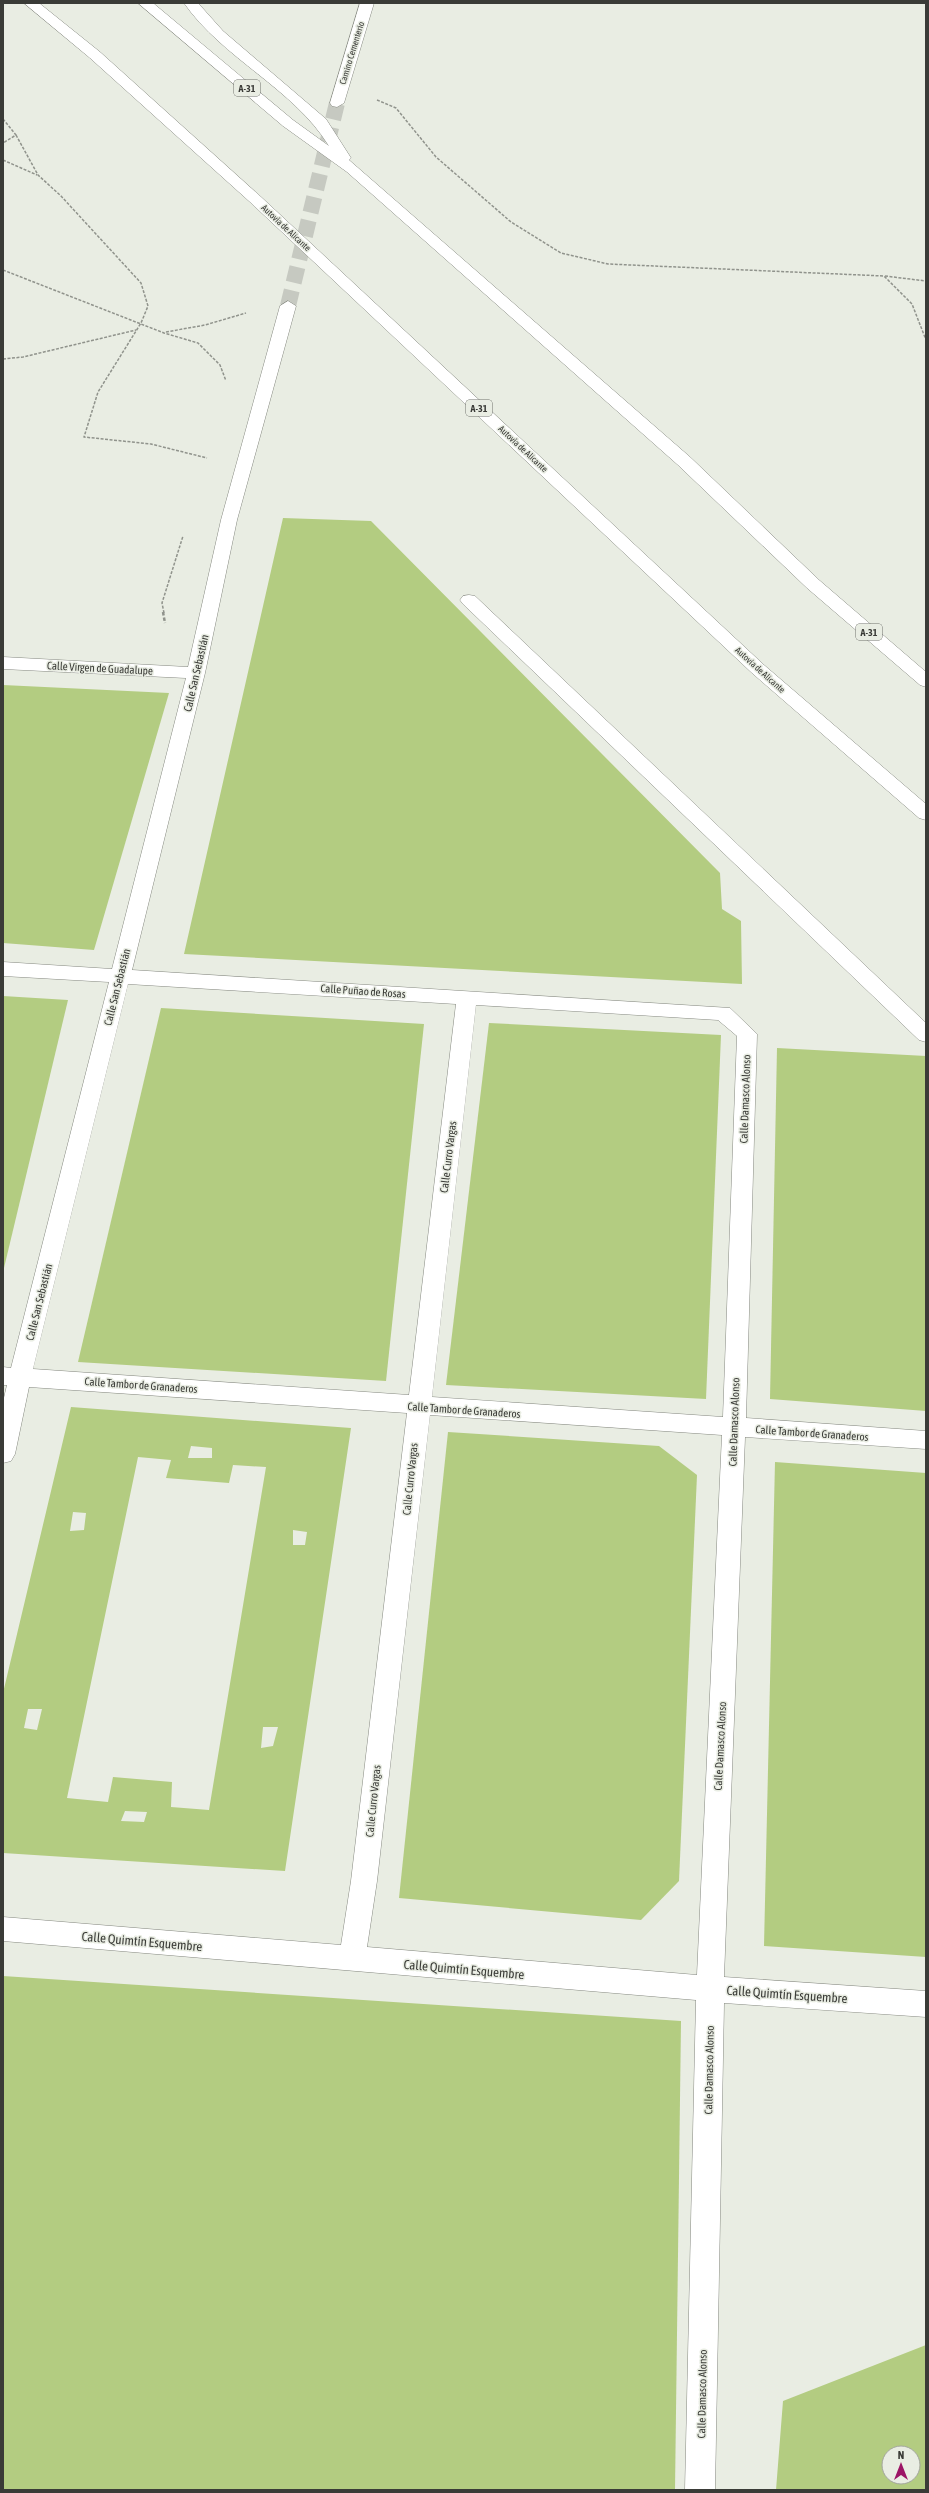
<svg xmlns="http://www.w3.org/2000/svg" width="929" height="2493" viewBox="0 0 929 2493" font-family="'Asap Condensed',sans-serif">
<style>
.building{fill:#b3cc81;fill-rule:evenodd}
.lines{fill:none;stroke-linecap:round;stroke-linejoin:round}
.minor-tunnel{stroke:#c6c9c1;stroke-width:16;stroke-dasharray:16 8;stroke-linecap:butt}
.minor-casing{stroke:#868981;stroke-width:1}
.highway-casing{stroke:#868981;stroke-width:1}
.path-far1{stroke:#90938c;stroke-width:1.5;stroke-dasharray:3 1.5;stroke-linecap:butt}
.path{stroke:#90938c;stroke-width:2.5;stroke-dasharray:3.5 2;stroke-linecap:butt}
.minor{fill:#fff;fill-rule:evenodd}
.highway{fill:#fff;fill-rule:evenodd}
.labels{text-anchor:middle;stroke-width:3;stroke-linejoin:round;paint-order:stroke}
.far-street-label{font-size:9px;fill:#3a3b37;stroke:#e9ede3}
.shield{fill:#e9ede3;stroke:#6e706b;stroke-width:1}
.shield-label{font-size:10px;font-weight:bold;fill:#3a3b37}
.street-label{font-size:11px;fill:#3a3b37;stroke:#e9ede3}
.near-street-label{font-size:13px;fill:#3a3b37;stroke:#e9ede3}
</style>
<rect width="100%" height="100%" fill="#e9ede3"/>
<g class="building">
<polygon points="283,518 371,521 720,873 722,909 741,921 742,984 184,954"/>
<polygon points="3,685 169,693 94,950 3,943"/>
<polygon points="3,996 68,1000 4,1268 3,1268"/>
<polygon points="161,1008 424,1024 386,1381 78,1362"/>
<polygon points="489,1023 721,1035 706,1399 446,1385"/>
<polygon points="777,1048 926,1056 926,1411 770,1399"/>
<path d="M71,1407l280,21 -66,443 -282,-18v-160zM191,1446l21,2v10h-24zM138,1457l33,3 -5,18 63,5 4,-18 33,2 -57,343 -38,-3 1,-25 -59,-5 -5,25 -41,-4zM73,1512l13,1 -2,17 -14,1zM293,1530l14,2 -2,13h-12zM28,1709h14l-5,21 -13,-2zM263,1727h15l-5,19 -12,2zM125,1811l22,1 -3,10 -23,-1z"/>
<polygon points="448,1432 659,1446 697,1475 679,1881 641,1920 399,1898"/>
<polygon points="775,1462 926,1473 926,1957 764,1946"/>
<polygon points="3,1976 681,2021 675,2490 3,2490"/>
<path d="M926,2345v145h-150l7,-89zM889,2453h24v24h-24z"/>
</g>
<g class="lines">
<polyline class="minor-tunnel" points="288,306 337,103"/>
<g class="minor-casing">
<g id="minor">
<polygon points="360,3 374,3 344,103 337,107 332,106 330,103"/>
<path d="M288,301l8,5 -59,214 -32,153 -73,297 598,38 27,26 -11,384 180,13v18l-181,-12 -21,540 202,14v26l-202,-14 -9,487h-30l11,-490 -693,-59v-24l338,28 10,-64 56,-468 -378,-26 -14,67 -4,7 -8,2v-61l4,-17h-4v-18l8,1 98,-386 -106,-6v-14l109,7 74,-291 -183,-9v-12l185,10 33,-147 59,-214zM128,984l328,20 -47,391 -376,-26zM476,1005l242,15 19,16 -14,381 -291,-20zM430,1415l292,20 -25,540 -330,-28 10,-66z"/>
<polygon points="469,595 475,596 926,1023 926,1042 919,1040 463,604 460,600 463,596"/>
</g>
</g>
<g class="highway-casing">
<g id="highway">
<polygon points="24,3 39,3 100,52 260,196 764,665 926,804 926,820 919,818 752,673 250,202 90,58"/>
<path d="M138,3h15l140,117 36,26c-36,-58 -106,-87 -145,-143h14l25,28 103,88 25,39 -2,2 341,297 129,123 107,92v15l-6,-2 -113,-97 -129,-123 -331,-293 -64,-46z"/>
</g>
</g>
<g class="path-far1">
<polyline points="377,100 396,108 436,157 511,222 561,253 608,264 884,276 912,304 926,340"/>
<polyline points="3,119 16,135 3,143"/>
<polyline points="16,135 38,175 61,196 141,283 148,306 141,323 98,392 84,437 151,444 207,458"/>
<polyline points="3,160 37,175"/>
<polyline points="3,270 164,333 198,343 220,365 226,381"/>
<polyline points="885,276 926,281"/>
<polyline points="166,332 205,325 246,313"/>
<polyline points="3,359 23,357 136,330"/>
<polyline points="164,613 162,603 183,536"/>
</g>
<polyline class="path" points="163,612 165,623"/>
<use href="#minor" class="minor"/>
<use href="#highway" class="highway"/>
</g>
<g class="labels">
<g class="far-street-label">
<text transform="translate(352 53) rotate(-73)" y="3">Camino Cementerio</text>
<text transform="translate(286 228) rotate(43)" y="3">Autovía de Alicante</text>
<text transform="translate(523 449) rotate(43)" y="3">Autovía de Alicante</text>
<text transform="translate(760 670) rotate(42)" y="3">Autovía de Alicante</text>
</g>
<g class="shield">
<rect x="234" y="80" width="26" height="16" rx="3"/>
<rect x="466" y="400" width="26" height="16" rx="3"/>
<rect x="856" y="624" width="26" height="16" rx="3"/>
</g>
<g class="shield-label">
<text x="247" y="92">A-31</text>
<text x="479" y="412">A-31</text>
<text x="869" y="636">A-31</text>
</g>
<g class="street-label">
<text transform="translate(100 668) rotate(3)" y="4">Calle Virgen de Guadalupe</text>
<text transform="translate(196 673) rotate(-77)" y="4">Calle San Sebastián</text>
<text transform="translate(117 987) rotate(-76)" y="4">Calle San Sebastián</text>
<text transform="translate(363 991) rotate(4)" y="4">Calle Puñao de Rosas</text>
<text transform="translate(745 1099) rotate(-88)" y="4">Calle Damasco Alonso</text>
<text transform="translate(448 1157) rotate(-83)" y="4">Calle Curro Vargas</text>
<text transform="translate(39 1302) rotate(-76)" y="4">Calle San Sebastián</text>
<text transform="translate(141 1385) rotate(4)" y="4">Calle Tambor de Granaderos</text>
<text transform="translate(464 1410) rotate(4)" y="4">Calle Tambor de Granaderos</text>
<text transform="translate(734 1422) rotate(-88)" y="4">Calle Damasco Alonso</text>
<text transform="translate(812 1433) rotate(4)" y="4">Calle Tambor de Granaderos</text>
<text transform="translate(410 1479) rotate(-84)" y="4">Calle Curro Vargas</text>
<text transform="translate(720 1746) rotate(-87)" y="4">Calle Damasco Alonso</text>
<text transform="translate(373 1801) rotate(-84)" y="4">Calle Curro Vargas</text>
<text transform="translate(709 2070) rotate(-89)" y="4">Calle Damasco Alonso</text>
<text transform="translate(702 2394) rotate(-89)" y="4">Calle Damasco Alonso</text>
</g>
<g class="near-street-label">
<text transform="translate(142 1941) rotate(5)" y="5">Calle Quimtín Esquembre</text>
<text transform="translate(464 1969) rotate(5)" y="5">Calle Quimtín Esquembre</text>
<text transform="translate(787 1994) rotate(4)" y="5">Calle Quimtín Esquembre</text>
</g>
</g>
<rect width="929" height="2493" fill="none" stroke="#3a3b37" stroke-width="8"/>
<g transform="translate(901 2465)"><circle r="19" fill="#e9ede3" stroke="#a3a69e"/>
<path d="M0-3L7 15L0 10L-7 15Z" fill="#9c1566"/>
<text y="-6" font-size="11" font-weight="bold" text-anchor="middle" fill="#3a3b37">N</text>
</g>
</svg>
